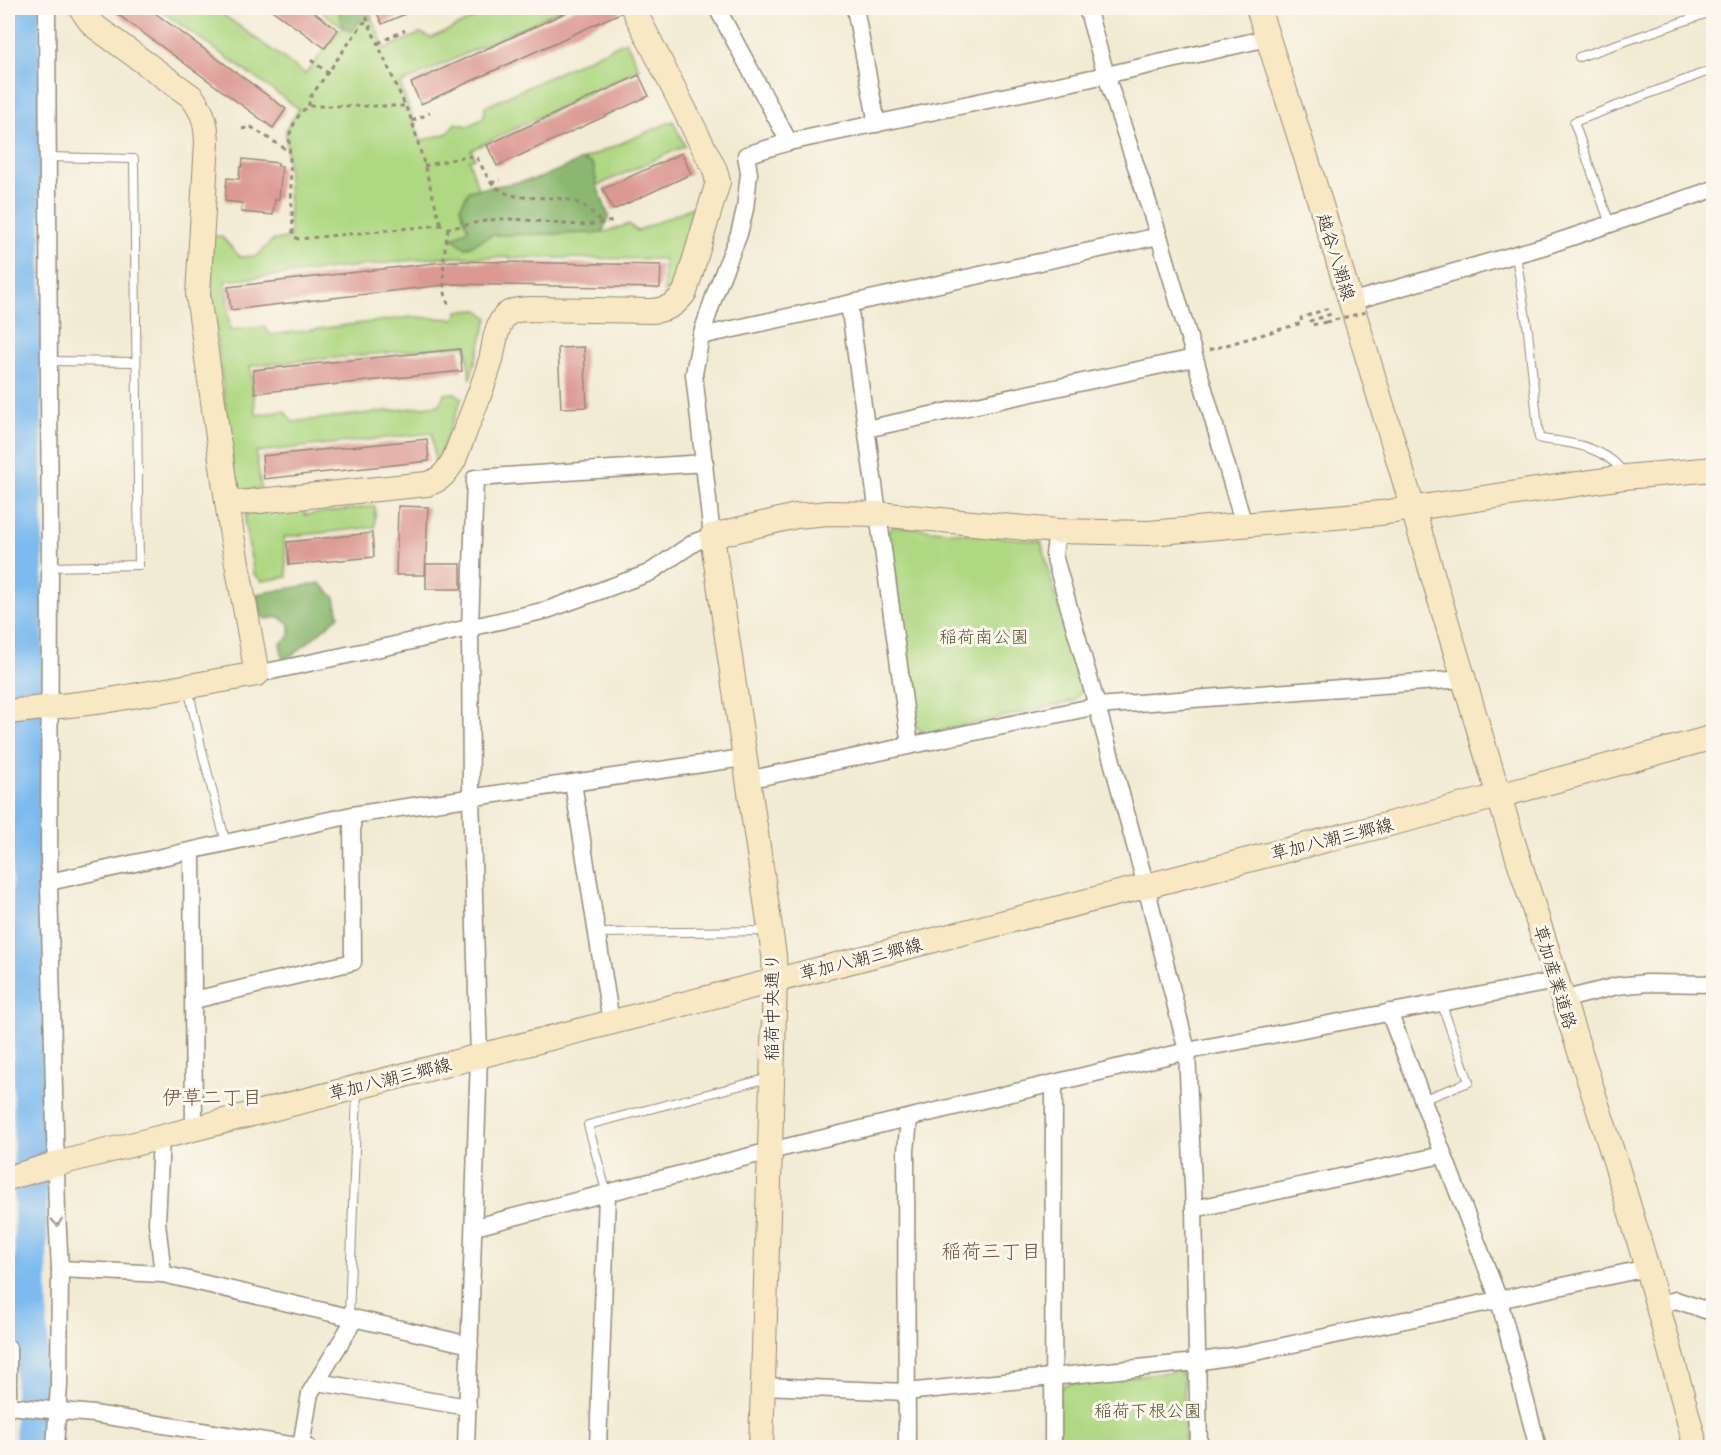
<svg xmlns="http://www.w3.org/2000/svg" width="1721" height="1455" viewBox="0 0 1721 1455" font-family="'Architects Daughter','Klee One',sans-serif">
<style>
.green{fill:#afd882;stroke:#758150;stroke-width:1.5}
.forest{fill:#8bb870;stroke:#637147;stroke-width:1.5}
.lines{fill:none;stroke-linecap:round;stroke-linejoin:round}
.river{stroke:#7cbaef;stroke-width:33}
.building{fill:#db9992}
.lane-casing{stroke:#968a79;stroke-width:10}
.street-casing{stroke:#968a79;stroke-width:19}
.secondary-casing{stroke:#968a79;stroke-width:26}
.path{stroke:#968a79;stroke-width:3;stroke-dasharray:4.5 4.5;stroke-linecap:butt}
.lane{stroke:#fff;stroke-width:8}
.street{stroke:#fff;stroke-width:16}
.secondary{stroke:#f8e8c3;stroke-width:24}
.path-bridge{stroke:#968a79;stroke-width:3;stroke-dasharray:4.5 4.5;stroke-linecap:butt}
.oneway{stroke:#a79f9a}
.labels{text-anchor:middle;stroke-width:6;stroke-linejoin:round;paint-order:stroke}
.street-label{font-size:18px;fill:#3b2a1e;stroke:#fbf7ec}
.park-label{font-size:18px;fill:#585637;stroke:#fbf7ec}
.neighbourhood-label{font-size:20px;fill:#735147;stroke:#fbf7ec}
</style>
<rect width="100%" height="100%" fill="#fbf7ec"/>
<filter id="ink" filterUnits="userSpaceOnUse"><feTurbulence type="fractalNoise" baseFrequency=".0167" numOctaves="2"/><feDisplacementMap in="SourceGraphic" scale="12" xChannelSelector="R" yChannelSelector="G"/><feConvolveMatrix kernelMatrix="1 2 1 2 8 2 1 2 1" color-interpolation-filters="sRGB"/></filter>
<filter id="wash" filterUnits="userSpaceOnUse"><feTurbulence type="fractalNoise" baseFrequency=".008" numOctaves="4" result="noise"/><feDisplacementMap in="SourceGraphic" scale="24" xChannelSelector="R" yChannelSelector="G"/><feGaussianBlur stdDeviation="1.35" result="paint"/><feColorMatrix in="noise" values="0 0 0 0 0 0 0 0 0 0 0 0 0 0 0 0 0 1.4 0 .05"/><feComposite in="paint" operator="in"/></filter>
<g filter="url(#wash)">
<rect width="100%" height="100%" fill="#f2ebd4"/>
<g class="green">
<polygon points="157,8 214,8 305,74 343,27 316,8 338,8 343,26 360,20 372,19 385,49 421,33 431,38 496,8 565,8 400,84 421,141 448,133 455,123 468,126 484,118 485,107 626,41 639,69 471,150 475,158 469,160 478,189 469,191 468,229 453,238 466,248 492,235 602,233 629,224 637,231 695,206 672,286 664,293 664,259 441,257 225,281 230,330 264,327 271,335 411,317 455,319 458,311 479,310 488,318 470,379 466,345 250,366 256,415 285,411 292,422 440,405 444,394 455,393 462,398 435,466 432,433 256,452 261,488 243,490 235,484 211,292 211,235 222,237 240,257 257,256 272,241 290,237 286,129 299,109"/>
<polygon points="673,121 685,146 597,186 593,164 582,160"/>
<polygon points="375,506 375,527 284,537 287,577 262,581 254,574 245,525 246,512 303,507 305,515"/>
<polygon points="894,526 1041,541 1081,691 1074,701 926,734 916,727 888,532"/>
<polygon points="1177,1371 1184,1375 1185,1447 1058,1448 1059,1391 1065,1384"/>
</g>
<g class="forest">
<polygon points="338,8 370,8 372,19 360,20 352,31 343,27"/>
<polygon points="582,160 593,164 597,186 609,216 602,233 492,235 466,248 453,238 468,229 460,207 469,191 540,178"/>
<polygon points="320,583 335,598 339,616 294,654 283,659 280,644 290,636 290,625 280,617 266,619 261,616 256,594"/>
</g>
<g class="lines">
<polyline class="river" points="23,8 32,1448"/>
</g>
<g id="blocks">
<g class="building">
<polygon points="109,8 148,8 286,109 273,128"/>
<polygon points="269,8 308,8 338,30 325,48"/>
<polygon points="375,8 419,8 382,24"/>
<polygon points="576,8 619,8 620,13 421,104 411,83"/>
<polygon points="639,75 649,96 497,166 487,145"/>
<polygon points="682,153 691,174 613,210 603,189"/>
<polygon points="243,159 278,163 278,166 282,166 279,199 275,199 273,215 241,212 242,203 225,201 227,178 239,179 240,167 242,167"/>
<polygon points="452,261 661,265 660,288 452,284 231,310 228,287"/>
<polygon points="584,347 587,407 561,408 558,348"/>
<polygon points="460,349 462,371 255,393 253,370"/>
<polygon points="427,439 429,461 264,479 262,456"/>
<polygon points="398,506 428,507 425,575 396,575"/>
<polygon points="372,533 374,557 289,565 287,542"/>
<rect x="426" y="564" width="35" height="25"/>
</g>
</g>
</g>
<g filter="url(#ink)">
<use href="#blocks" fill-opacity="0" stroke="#968a79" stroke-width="1.5"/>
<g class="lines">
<g class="lane-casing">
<g id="lane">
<polyline points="1579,57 1714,11"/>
<polyline points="47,157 134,159 139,565 50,567"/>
<polyline points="1610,224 1574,122 1714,69"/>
<path d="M1516,255l12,76 11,107c8,3 16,2 24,4 22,3 49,12 61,32"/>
<polyline points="49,361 136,362"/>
<polyline points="188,687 203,755 226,843"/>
<polyline points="598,933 769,931"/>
<polyline points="1422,1100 1469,1082 1441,1002"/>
<polyline points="607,1194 588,1125 769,1078"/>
<polyline points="349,1318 357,1091"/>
</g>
</g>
<g class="street-casing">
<g id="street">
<polyline points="47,8 50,567 49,882 57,1213 60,1269 59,1385 55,1448"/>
<polyline points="717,8 789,142"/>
<polyline points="855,8 877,124"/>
<polyline points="1087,8 1106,75 1159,236 1244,525"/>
<polyline points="1350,302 1545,246 1714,189"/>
<polyline points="849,304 910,745"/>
<polyline points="701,336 1159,236"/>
<polyline points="866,429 1194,358"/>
<polyline points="1057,531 1054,555 1097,706 1146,886 1187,1051 1194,1209 1199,1448"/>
<polyline points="257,674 390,646 547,610 649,573 695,542 712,536 694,374 701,336 716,291 739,234 745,209 749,173 746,155 789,142 1106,75 1268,38"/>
<polyline points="747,780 1097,706 1464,679"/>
<polyline points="573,783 611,1022"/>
<polyline points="192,851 194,1129"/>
<polyline points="49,882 352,815 743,758"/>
<polyline points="194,1000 353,962 352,815"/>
<polyline points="1562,1000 1617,986 1647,983 1714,984"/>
<polyline points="1389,1012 1499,1300 1538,1448"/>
<polyline points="161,1138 157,1223 163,1274"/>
<polyline points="1194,1209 1442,1155"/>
<polyline points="475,1227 770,1151 1187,1051 1556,981"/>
<polyline points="60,1269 163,1274 470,1345"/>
<polyline points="1658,1305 1676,1300 1714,1313"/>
<polyline points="8,1348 8,1409"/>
<polyline points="317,1382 468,1407"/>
<polyline points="763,1386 906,1392 1196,1362 1246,1354 1647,1268"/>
<polyline points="8,1406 94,1414 309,1448"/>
<polyline points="301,1446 310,1393 354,1320"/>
<polyline points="466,1448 479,1056 471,798 470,628 475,478 705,463"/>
<polyline points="598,1448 607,1194"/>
<polyline points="907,1448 906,1151 909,1119"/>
<polyline points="1053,1448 1054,1084"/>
</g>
</g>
<g class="secondary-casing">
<g id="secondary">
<path d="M1258,8c86,261 161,525 241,788 37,123 78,245 117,368 29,94 55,188 80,284"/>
<path d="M228,504l199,-20c14,-4 19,-11 27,-24 12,-33 27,-66 37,-100 3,-13 4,-29 11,-40 6,-11 18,-10 29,-11l122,2c15,-2 23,-6 32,-19l33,-110 -3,-12 -82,-162"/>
<path d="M8,712l96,-11 153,-27 -26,-144 -33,-235 9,-153c-1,-20 -3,-28 -15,-45l-95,-69 -8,-8 -8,-12"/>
<polyline points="8,1178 56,1164 1499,796 1714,737"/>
<polyline points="761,1448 775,981 774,955 712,536 796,516 829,513 878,514 1057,531 1149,533 1381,513 1625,477 1714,469"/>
</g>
</g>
<g class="path">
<polyline points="364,8 368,22 412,121 441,225"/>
<polyline points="378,43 405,30"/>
<polyline points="311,60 328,73"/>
<polyline points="309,106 309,99 363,23 368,22"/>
<path d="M404,106h-95c-11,7 -15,17 -20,30l4,99 5,4 143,-14 7,3c18,-2 37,-9 56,-9 40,0 71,12 112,1"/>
<polyline points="412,121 430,113"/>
<polyline points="242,129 251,127 284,148 289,149"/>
<path d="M424,166l43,-10 10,2c5,8 9,18 14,24 23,27 61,7 92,23 7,4 14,13 20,19"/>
<polyline points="491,183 500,180"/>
<path d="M448,229c-4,24 -8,52 0,75"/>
<polyline points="1326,322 1312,325 1310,321 1334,313"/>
<polyline points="1209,350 1302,323 1301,318 1332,307"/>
</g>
<use href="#lane" class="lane"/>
<use href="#street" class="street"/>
<use href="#secondary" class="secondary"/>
<polyline class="path-bridge" points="1326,322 1366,312"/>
</g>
<defs><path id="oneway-chevron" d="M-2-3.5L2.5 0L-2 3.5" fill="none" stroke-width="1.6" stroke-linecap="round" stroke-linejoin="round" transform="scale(1.5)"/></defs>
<use class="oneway" href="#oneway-chevron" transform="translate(57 1222) rotate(86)"/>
</g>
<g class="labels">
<g class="street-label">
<text transform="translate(1336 257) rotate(73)" y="6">越谷八潮線</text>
<text transform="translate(1332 839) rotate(-14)" y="6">草加八潮三郷線</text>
<text transform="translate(861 959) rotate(-14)" y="6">草加八潮三郷線</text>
<text transform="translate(1555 977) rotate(73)" y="6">草加産業道路</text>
<text transform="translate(772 1007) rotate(-90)" y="6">稲荷中央通り</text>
<text transform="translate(390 1079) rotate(-14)" y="6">草加八潮三郷線</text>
</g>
<g class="park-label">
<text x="984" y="643">稲荷南公園</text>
<text x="1148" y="1417">稲荷下根公園</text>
</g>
<g class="neighbourhood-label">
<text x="212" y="1104">伊草二丁目</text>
<text x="991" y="1258">稲荷三丁目</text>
</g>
</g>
<rect width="1721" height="1455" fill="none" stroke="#fbf7ec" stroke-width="30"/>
</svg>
